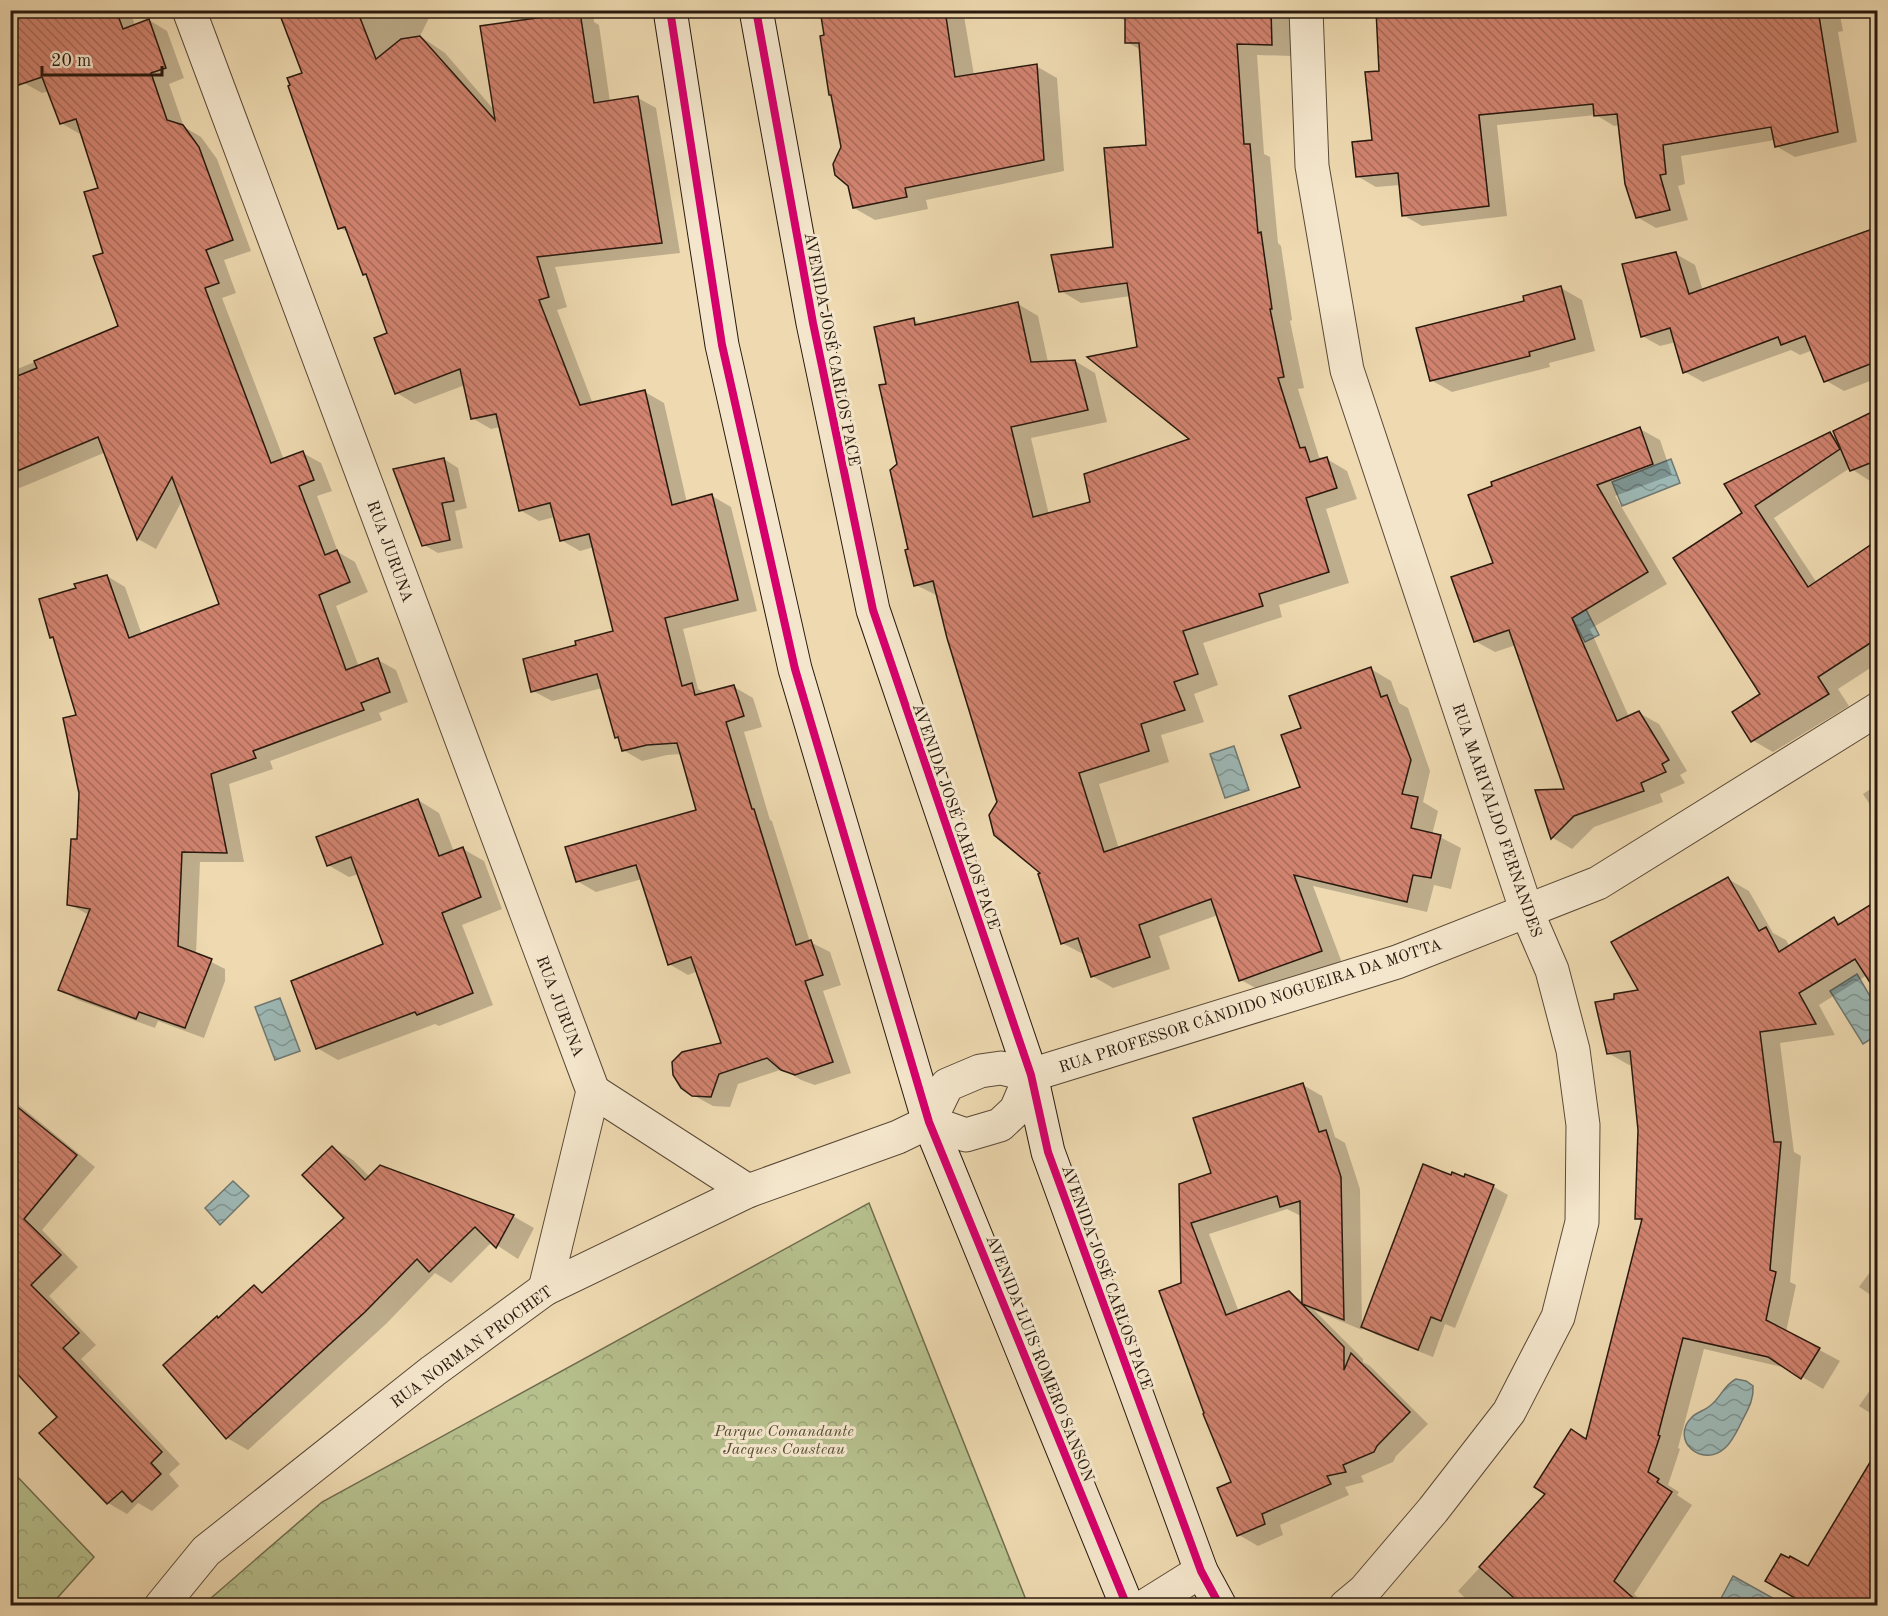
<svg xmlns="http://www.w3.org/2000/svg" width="1888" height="1616" viewBox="0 0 1888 1616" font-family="'Old Standard TT',serif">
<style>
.forest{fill:url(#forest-crowns);stroke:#706c4e;stroke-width:1.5}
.water{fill:url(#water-waves);stroke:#6f7872;stroke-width:1.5}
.shadow{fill:#0003;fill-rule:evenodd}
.building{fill:url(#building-back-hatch);stroke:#29190e;stroke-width:1.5}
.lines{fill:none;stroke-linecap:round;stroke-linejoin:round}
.minor-casing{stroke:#5a4936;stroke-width:35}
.secondary-casing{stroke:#29190e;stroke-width:35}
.minor{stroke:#f4e6cc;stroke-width:33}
.secondary{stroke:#f4e6cc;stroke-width:33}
.cycleway-casing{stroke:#f4e6cc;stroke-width:11}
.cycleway{stroke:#d6006c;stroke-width:8}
.labels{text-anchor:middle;stroke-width:6;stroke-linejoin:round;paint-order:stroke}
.street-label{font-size:16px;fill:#29190e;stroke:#f4e6cc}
.park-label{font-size:16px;font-style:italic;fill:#534b34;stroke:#f4e6cc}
</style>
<defs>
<pattern id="forest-crowns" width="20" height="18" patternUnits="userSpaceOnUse" patternTransform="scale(1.5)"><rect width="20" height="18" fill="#b6c08d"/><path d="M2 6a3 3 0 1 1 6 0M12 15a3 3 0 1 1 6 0" fill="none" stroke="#9ca478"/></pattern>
<pattern id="water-waves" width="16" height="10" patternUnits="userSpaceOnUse" patternTransform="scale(1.5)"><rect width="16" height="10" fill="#9db8b5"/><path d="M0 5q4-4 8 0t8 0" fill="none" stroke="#809592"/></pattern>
<pattern id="building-back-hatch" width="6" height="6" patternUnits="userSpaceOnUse" patternTransform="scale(1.5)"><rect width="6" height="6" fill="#d1836f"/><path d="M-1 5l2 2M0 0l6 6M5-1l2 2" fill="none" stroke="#aa6a5a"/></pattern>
</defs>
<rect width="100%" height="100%" fill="#eed9b0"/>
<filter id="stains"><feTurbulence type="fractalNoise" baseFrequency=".00333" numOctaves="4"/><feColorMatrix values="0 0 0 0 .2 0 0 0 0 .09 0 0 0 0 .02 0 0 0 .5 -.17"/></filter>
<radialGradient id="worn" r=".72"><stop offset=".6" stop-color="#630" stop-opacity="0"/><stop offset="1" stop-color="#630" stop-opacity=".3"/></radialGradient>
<g class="forest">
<polygon points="869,1203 1028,1605 203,1605 322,1502"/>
<polygon points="11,1470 94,1557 51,1605 11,1605"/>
</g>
<g class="water">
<polygon points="1671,459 1680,483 1622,506 1612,482"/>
<polygon points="1577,592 1599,635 1585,642 1562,599"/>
<polygon points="1234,746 1249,790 1225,798 1210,754"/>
<polygon points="1857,974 1877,1008 1877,1035 1863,1044 1830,991"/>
<polygon points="280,998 300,1051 275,1060 255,1007"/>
<polygon points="233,1181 249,1196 220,1225 205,1208"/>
<path d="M1736,1379l10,2 7,5c1,14 -5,23 -11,35 -4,8 -9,20 -17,27 -23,21 -56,-8 -33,-31 5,-5 14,-7 19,-12 10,-8 13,-20 25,-26z"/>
<polygon points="1733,1576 1780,1602 1779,1605 1718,1604"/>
</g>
<g class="shadow">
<polygon points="10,10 130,10 135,26 149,20 167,31 184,78 169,84 184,127 201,137 217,159 251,251 224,260 236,293 222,298 284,460 303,453 321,463 332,491 317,496 338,552 355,562 368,592 336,606 359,667 378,660 396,670 408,702 379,713 382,720 270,761 273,769 229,784 244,862 200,862 196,954 225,969 225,981 204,1038 158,1021 155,1028 78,1000 60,989 89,915 69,904 79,841 81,793 78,716 55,639 51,637 78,589 107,576 125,587 142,635 221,605 182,501 156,549 138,539 106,452 10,492 10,372 120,327 105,254 100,189 82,133 80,134 61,123 49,91 42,93 24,83"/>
<polygon points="231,10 247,10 237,14"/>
<polygon points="279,10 433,10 420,36 445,53 495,111 511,23 509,10 593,10 594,22 599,25 610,102 638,98 656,108 680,253 555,267 567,307 557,310 593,404 645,392 664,403 687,503 712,496 731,507 757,611 683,629 698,689 707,694 734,687 753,698 762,727 744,732 770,820 772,821 810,942 830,952 841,985 823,991 851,1073 815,1085 801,1080 783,1069 738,1084 730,1107 713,1106 693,1095 723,1044 698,971 688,975 669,964 642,879 596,892 577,881 698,811 681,754 667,755 642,761 623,750 620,740 616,737 602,688 552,701 533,691 578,646 615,632 594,547 580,551 561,540 555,517 539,521 520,510 500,427 491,429 472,418 465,385 415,404 397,393 389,333 369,277 364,274 349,233 340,228 303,74"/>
<polygon points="821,10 963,10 974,75 1036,66 1057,78 1064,171 926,200 928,209 875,220 854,208"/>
<polygon points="1120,10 1291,10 1292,56 1257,55 1264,154 1270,157 1278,243 1281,246 1292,320 1290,321 1304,388 1298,389 1319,457 1327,459 1347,471 1357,499 1326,509 1349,583 1279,605 1282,617 1203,643 1218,685 1194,694 1204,722 1161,735 1169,762 1099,784 1119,849 1302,788 1303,729 1371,669 1391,681 1399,703 1408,708 1430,771 1423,802 1438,811 1432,835 1440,837 1461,848 1451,889 1434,885 1427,912 1313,886 1342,963 1261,991 1241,980 1218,915 1159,936 1170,969 1113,988 1092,976 1085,954 1083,954 1062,943 1043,874 998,802 938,596 916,585 910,550 888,385 913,320 923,325 1018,304 1038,316 1048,362 1075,361 1095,373 1107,422 1031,438 1049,515 1092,503 1192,440 1139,348 1131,296 1081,303 1061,291 1115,249 1148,146 1141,50 1127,42 1126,21 1120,18"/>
<polygon points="1377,10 1839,10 1843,31 1838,32 1857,142 1795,157 1776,146 1775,140 1681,156 1685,184 1678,186 1688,220 1656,228 1637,217 1620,125 1614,126 1596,115 1497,125 1507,216 1422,226 1403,215 1400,185 1376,187 1357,176 1374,141 1381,72"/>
<polygon points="1878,228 1878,378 1844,391 1825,380 1813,350 1800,355 1791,350 1703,382 1685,372 1676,342 1660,346 1642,336 1676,254 1695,265 1703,291"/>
<polygon points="1561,288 1582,300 1595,351 1549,363 1550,367 1452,392 1431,380 1525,302"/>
<polygon points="1878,411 1878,478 1870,481 1850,468 1774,518 1817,583 1878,542 1878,663 1838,689 1849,706 1773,752 1752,740 1762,695 1744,514 1830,434 1837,438"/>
<polygon points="1640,429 1660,440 1672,475 1615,496 1667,584 1590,629 1629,717 1639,713 1659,724 1687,771 1680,775 1685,783 1660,794 1663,802 1594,827 1572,849 1553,838 1537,792 1566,790 1516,645 1495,652 1475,641 1495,564"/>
<polygon points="444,459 458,468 467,508 455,511 463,548 438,553 424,545"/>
<polygon points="1878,784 1878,817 1863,794"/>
<polygon points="418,800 439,813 454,852 463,849 484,861 502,909 462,925 493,1005 439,1026 435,1024 338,1060 317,1048 385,945 359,874 349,877 328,865"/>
<polygon points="1728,879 1749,891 1773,933 1786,940 1790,947 1834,919 1843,924 1867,975 1819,1005 1835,1035 1780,1043 1794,1152 1801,1156 1790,1282 1796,1285 1786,1332 1840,1361 1823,1389 1787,1368 1704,1349 1678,1448 1680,1449 1668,1485 1679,1492 1677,1495 1692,1505 1634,1594 1647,1606 1473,1606 1458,1591 1548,1494 1587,1441 1643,1222 1637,1218 1639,1130 1633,1064 1629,1065 1608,1053 1616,1001 1640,991"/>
<path d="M1303,1085l19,11 13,41 10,6 15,46 2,141 -48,-20 49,49v3l7,4 58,58 -32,32 -3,6 -32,14 3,6 -19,5 4,8 -69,30 3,10 -25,11 -19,-11 -6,-52 -51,-199 -2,-99 32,-11zM1287,1209l14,7 2,85 -14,-8 -50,19 -30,-78z"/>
<polygon points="10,1100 19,1105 95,1167 42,1230 78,1267 49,1296 96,1345 81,1359 180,1464 169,1474 179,1486 152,1511 138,1503 127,1514 108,1503 42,1433 59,1417 10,1312"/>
<polygon points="332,1147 353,1160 370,1177 513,1216 534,1228 518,1259 492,1242 451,1283 435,1273 386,1324 248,1450 227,1438 219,1319 254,1287 264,1293 346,1218"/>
<polygon points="1466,1176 1494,1187 1508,1195 1455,1328 1445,1324 1433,1357 1377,1335 1363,1327"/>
<polygon points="1876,1264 1878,1265 1878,1300 1859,1287"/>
<polygon points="1878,1379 1878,1418 1859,1406"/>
<polygon points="1878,1452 1878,1606 1808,1606 1809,1568"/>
</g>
<g class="building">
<polygon points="10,10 116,10 123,29 149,19 166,68 151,73 167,120 183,125 199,147 233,240 206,250 219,283 205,288 271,463 303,451 314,480 299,486 325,555 337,550 350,582 319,595 346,670 378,658 390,692 361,703 364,710 253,751 256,758 211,774 227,853 182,852 178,946 212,959 185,1028 139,1012 136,1019 58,990 90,909 67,905 71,839 77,839 79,793 63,718 76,715 53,637 50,638 39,599 76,588 74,584 107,575 129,638 219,604 172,477 137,540 98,437 10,474 10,379 37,368 34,361 118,326 93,256 103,253 84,192 98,188 76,119 60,124 42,77 10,88"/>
<polygon points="278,10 357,10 376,59 401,39 420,36 495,120 480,26 580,12 594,103 638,96 662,243 537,257 549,297 539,300 580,405 645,390 672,505 712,494 738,600 665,618 682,686 692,683 695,695 734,685 744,716 726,722 752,809 754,809 796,945 811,940 823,975 805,981 833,1062 795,1075 781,1070 767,1058 719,1074 711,1097 692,1096 681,1088 673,1075 672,1062 682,1052 721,1043 691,957 668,965 636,865 576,882 565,847 696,810 677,743 647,745 622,751 618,737 615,738 597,674 531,692 523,659 576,645 575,641 613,631 589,534 560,541 550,503 519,511 496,414 471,419 460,369 395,394 374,338 387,333 366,274 363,275 345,227 338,229 288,86 290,85 287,78 302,73"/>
<polygon points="820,10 945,10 955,77 1037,64 1044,160 905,188 907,197 853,208 848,186 835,175 833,164 841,147 831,95 829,95 820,36 824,35"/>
<polygon points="1125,10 1271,10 1272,45 1237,44 1244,144 1250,144 1258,233 1261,232 1272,309 1270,309 1284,377 1278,378 1300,448 1305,447 1310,462 1327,457 1337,488 1306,498 1329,572 1259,594 1263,606 1183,631 1198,674 1174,682 1185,710 1141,724 1149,751 1079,773 1104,852 1300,787 1281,735 1301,728 1289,696 1371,667 1381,697 1387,695 1411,760 1402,794 1418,797 1411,828 1441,835 1431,878 1413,875 1407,902 1294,875 1322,951 1239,981 1211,899 1139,925 1150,957 1091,977 1078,938 1061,944 1038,874 1040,873 994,835 989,815 997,802 947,638 933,581 914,586 905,550 908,549 890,470 897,464 879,385 886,384 874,327 914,318 915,325 1018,302 1031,362 1075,360 1088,410 1011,427 1033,517 1090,502 1084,474 1189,439 1087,357 1137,347 1127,283 1059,292 1051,255 1113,247 1104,148 1146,145 1139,43 1125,43"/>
<polygon points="1376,10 1818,10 1838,132 1775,147 1771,127 1663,145 1666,174 1660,175 1670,210 1636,218 1625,184 1617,114 1594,116 1593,104 1479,115 1489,206 1402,216 1398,173 1356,177 1352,142 1372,140 1365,72 1379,71"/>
<polygon points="1878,227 1878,361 1824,382 1805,336 1781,345 1778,337 1683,373 1670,328 1641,337 1622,264 1676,252 1689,294"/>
<polygon points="1561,286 1575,339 1529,352 1530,356 1430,381 1416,328 1524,301 1523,296"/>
<polygon points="1878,409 1878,460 1850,471 1833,431"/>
<polygon points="1640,427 1653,464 1597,485 1648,572 1572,618 1617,721 1639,711 1669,760 1662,764 1666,772 1641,783 1644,791 1574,816 1551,839 1535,790 1564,789 1509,630 1474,642 1451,577 1493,563 1468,495 1492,486 1491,482"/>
<polygon points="1830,432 1840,449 1755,506 1808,587 1878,540 1878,638 1818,677 1829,694 1751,742 1732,712 1760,694 1673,558 1742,513 1724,484"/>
<polygon points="444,458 454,501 442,503 450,540 422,546 393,469"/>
<polygon points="418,799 439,856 463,847 481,897 442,913 473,993 417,1015 415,1012 316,1049 291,981 383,944 351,857 327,866 316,837"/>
<polygon points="1728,877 1759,931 1766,927 1779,952 1834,917 1838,925 1878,900 1878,995 1855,959 1799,993 1816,1024 1760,1032 1774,1142 1781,1142 1770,1270 1776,1272 1766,1320 1820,1348 1801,1379 1768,1357 1683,1338 1658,1435 1660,1436 1648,1472 1659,1479 1657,1482 1672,1492 1614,1581 1641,1605 1522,1605 1479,1567 1545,1494 1534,1487 1571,1429 1586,1439 1642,1219 1635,1219 1638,1130 1630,1051 1607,1054 1595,1002 1614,999 1614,994 1638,990 1611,942"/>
<polygon points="1303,1083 1319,1132 1326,1130 1341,1177 1344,1320 1302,1304 1300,1201 1280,1207 1277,1196 1191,1223 1226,1315 1289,1291 1344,1347 1344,1370 1351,1353 1410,1412 1377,1446 1374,1452 1343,1465 1346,1472 1327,1476 1331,1484 1262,1514 1265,1524 1237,1536 1217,1488 1231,1482 1203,1414 1204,1413 1159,1291 1181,1283 1179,1184 1211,1173 1193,1118"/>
<polygon points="10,1101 77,1155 24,1219 61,1255 31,1285 79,1333 63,1348 162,1452 151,1463 161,1474 132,1502 122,1491 107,1504 39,1433 57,1417 10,1366"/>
<polygon points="332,1146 365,1180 380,1165 514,1215 496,1248 475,1227 429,1272 417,1259 365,1312 226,1439 163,1365 217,1316 218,1318 254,1285 262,1293 344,1218 302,1175"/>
<polygon points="1423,1164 1451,1175 1452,1172 1464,1177 1465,1174 1494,1185 1441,1321 1431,1317 1418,1350 1361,1327"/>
<polygon points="1878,1449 1878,1605 1807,1605 1765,1581 1781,1554 1789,1558 1790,1556 1808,1566"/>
</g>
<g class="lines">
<g class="minor-casing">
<g id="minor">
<polyline points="189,10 593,1091 545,1289"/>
<polyline points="1306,10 1312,166 1347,370 1527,912 1552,970 1573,1050 1583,1125 1582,1222 1558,1317 1509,1412 1433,1510 1364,1591 1346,1606"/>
<polyline points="1031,1075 1397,962 1598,883 1878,709"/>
<polyline points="593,1091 748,1191"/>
<polyline points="929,1122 966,1135 1000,1125 1016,1110 1031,1075"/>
<polyline points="929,1122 947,1085 980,1071 1001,1068 1031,1075"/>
<polyline points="161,1606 206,1551 433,1371 545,1289 748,1191 898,1137 929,1122"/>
<polyline points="1145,1606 1201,1571"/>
</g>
</g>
<g class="secondary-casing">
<g id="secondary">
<polyline points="670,10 722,345 795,669 929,1122 1127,1606"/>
<polyline points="756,10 813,323 873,610 1031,1075 1048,1152 1201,1571 1220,1606"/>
</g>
</g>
<use href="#minor" class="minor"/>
<use href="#secondary" class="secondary"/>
<g class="cycleway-casing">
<g id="cycleway">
<polyline points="670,10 722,345 795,669 929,1122 1127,1606"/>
<polyline points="756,10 813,323 873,610 1031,1075 1048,1152 1201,1571 1220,1606"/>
</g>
</g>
<use href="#cycleway" class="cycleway"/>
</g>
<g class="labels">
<g class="street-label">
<text transform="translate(833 349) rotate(79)" y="6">AVENIDA JOSÉ CARLOS PACE</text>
<text transform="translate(391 551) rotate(70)" y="6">RUA JURUNA</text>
<text transform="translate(957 816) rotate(71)" y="6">AVENIDA JOSÉ CARLOS PACE</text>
<text transform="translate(1498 820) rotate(71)" y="6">RUA MARIVALDO FERNANDES</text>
<text transform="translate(1250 1005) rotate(-18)" y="6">RUA PROFESSOR CÂNDIDO NOGUEIRA DA MOTTA</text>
<text transform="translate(561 1006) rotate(69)" y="6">RUA JURUNA</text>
<text transform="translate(1108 1277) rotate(70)" y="6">AVENIDA JOSÉ CARLOS PACE</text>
<text transform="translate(471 1346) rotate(-36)" y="6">RUA NORMAN PROCHET</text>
<text transform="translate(1041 1358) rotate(68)" y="6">AVENIDA LUIS ROMERO SANSON</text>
</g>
<g class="park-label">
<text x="784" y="1436">Parque Comandante<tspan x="784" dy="18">Jacques Cousteau</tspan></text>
</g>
</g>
<rect width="1888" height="1616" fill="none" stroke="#eed9b0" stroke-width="36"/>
<rect x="12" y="12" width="1864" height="1592" fill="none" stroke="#29190e" stroke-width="3"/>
<rect x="18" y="18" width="1852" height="1580" fill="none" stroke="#29190e" stroke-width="1.5"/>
<path d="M42 66v9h120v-9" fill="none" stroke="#29190e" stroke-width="3"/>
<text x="51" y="66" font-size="18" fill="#29190e" stroke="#f4e6cc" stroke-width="4.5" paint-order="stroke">20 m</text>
<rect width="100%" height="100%" filter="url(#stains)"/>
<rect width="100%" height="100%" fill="url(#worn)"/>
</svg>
